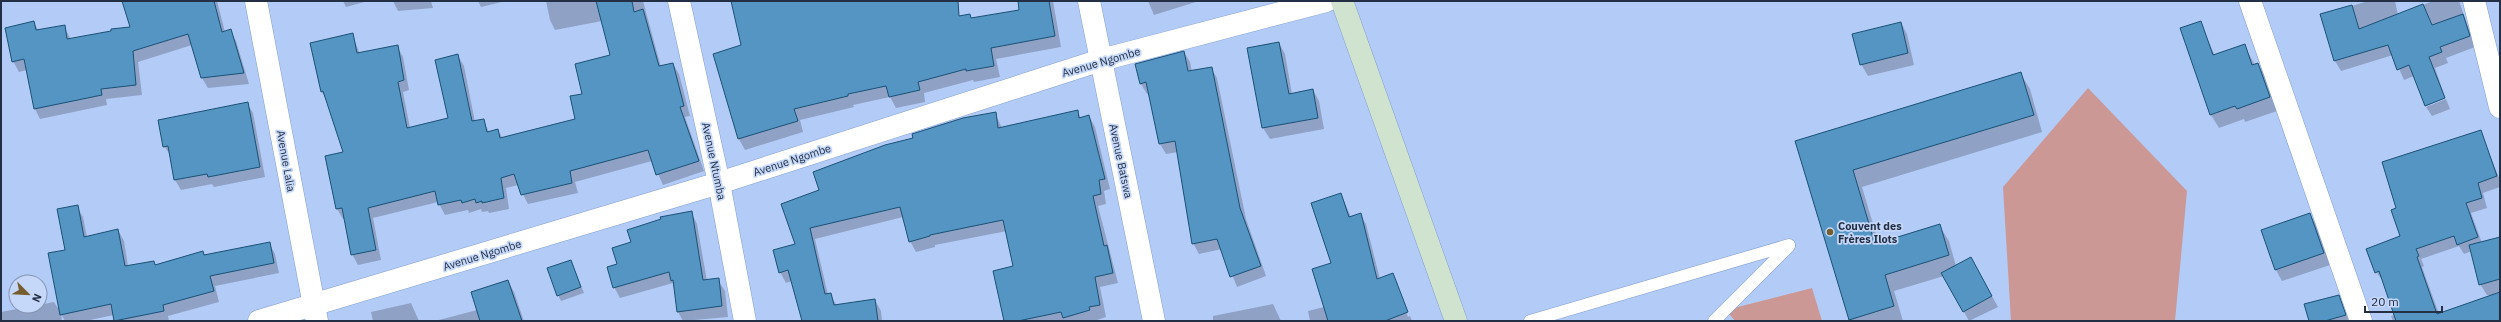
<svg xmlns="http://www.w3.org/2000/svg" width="2501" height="322" viewBox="0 0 2501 322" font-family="'IBM Plex Sans',sans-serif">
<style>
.green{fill:#cb9895}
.shadow{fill:#0003;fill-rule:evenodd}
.building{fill:#5595c3;stroke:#1a5175}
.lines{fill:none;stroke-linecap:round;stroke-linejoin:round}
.lane-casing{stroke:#819ed2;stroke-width:13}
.street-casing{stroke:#819ed2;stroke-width:23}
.secondary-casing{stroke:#819ed2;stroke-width:23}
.lane{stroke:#fff;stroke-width:12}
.street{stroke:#fff;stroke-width:22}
.secondary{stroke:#d0e3ce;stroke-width:22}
.poi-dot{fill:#765d2e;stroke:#c6d8f9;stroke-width:1.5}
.labels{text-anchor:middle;stroke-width:3.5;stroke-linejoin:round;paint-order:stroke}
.street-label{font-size:11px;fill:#232f44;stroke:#c6d8f9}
.poi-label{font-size:11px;font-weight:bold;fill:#232f44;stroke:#c6d8f9;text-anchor:start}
</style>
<rect width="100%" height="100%" fill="#b3cbf7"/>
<g class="green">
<polygon points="2088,88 2187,191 2175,321 2011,321 2003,187"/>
<polygon points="1812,288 1822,321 1735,321 1726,310"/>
</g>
<g class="shadow">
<polygon points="122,1 217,1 225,32 230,30 236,41 249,84 208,88 202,78 192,45 138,62 142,95 106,99 107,105 40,119 35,109 27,70 19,72 13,61 34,22 38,30 64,26 71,40 131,28"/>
<polygon points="343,1 368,1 346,7"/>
<polygon points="393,1 431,1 433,8 398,11"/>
<polygon points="478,1 506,1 481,7"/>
<polygon points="546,1 643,1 661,67 673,64 679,74 690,116 685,117 704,171 663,185 652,161 575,182 578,193 528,204 518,185 506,188 509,209 489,213 488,211 482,212 481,209 469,213 468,210 445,215 438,202 373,218 381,260 358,265 352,254 345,219 343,219 337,209 344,153 328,102 321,91 352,34 360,54 397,46 403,57 409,90 403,92 410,128 449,119 458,56 464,66 475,122 483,120 489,132 498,130 503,139 576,120 583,94 612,56 602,21 555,30 550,20"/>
<polygon points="732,1 942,1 947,19 970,16 972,19 1021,11 1019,1 1053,1 1061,47 996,59 1000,77 974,82 973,80 924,93 925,102 896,108 890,97 853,105 854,107 800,120 803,132 745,150 739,139 714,54 742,46"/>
<polygon points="1148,1 1199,1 1154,15"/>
<polygon points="2368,1 2395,1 2398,15 2433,1 2459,1 2475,47 2446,58 2448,63 2435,68 2445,97 2426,106 2414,76 2404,80 2393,55 2341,71 2335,61 2322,15"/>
<polygon points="2200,22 2215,56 2244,45 2255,65 2258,64 2266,78 2277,111 2245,122 2244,119 2219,128 2211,115 2181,29"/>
<polygon points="1901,23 1907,34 1914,65 1868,76 1861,64"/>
<polygon points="1279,43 1285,54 1292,94 1313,90 1319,101 1324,129 1270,139 1263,128 1249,49"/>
<polygon points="1184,52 1190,62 1192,72 1211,68 1217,78 1246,219 1266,276 1237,287 1222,249 1199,254 1193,243 1178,152 1166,154 1160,144 1150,93 1147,94 1141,84"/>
<polygon points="2020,73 2030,89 2042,132 1862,187 1879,244 1939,225 1949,241 1956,266 1977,269 1998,307 1969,321 1944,276 1894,291 1903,321 1851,321 1796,142"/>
<polygon points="2446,99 2450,109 2432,116 2426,107"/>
<polygon points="247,103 253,113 265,177 214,187 212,184 181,190 175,180 171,156 164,146"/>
<polygon points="1077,111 1081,118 1089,116 1095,127 1110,189 1104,191 1106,204 1098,206 1118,283 1100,287 1106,317 1094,321 1005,321 1014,267 1007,231 935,245 935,247 916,252 910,241 903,217 815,239 828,295 830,294 837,306 875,300 881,311 882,321 803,321 792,281 786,283 780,272 797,245 820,191 915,138 995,113 1002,128"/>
<path d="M2480,131l20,49v7l-17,6 4,15 -16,5 11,30 18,-5v54l-4,1 4,6v22h-107l-2,-5 4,-1 -12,-34 -7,-9 25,-35 -4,-28zM2459,246l5,8 8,-3 8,33 7,11h9l-57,19 -17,-47 2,-1 -3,-7z"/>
<polygon points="1341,194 1351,217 1360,214 1366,224 1380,279 1392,274 1398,284 1396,284 1408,317 1410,316 1398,284 1412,321 1310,321 1308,311 1324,307"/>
<polygon points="77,207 83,217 87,237 118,230 124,241 128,266 153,262 156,265 269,243 275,254 279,273 215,286 219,302 168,316 169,321 116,321 114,315 85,321 65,321 61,314 62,321 1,321 1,312 54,302 61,313 66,251"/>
<polygon points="691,212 697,224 707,281 718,280 725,291 728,317 683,321 678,312 673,283 620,298 614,287 618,265 632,243"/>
<polygon points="2310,214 2316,225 2330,265 2282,281 2276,270 2262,230"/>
<polygon points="571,261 584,293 561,301 558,295"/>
<polygon points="508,281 514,292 524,321 435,321 477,310"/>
<polygon points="2338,296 2349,321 2310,321"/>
<polygon points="411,303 419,321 373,321 371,312"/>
<polygon points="1273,304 1281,321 1213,321 1213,316"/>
</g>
<g class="building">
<polygon points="122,1 214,1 222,32 231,29 244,73 201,78 188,34 133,51 136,85 101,89 102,95 34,109 24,59 12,62 5,28 34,21 36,30 65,25 67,39 111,31 111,29 130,27"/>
<polygon points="596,1 632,1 634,12 643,9 659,66 673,63 684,106 680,107 699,161 656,175 648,150 570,171 572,183 521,195 514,174 501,178 504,198 482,203 482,201 476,203 475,199 462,203 461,200 438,205 435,191 368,208 376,250 351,255 342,208 336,209 325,156 343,152 323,91 321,92 310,43 353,33 357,53 398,45 404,80 398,82 407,128 448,118 435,60 458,54 472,121 484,119 487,132 498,129 500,138 575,119 570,96 582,94 575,64 610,55"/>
<polygon points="731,1 958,1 959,16 970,14 971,18 1019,10 1018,1 1049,1 1055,36 991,48 994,66 966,71 966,69 918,82 920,90 889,97 886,86 848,94 848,96 794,109 798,121 738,139 713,54 741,45"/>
<polygon points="2423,4 2432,25 2463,14 2470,36 2440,47 2442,52 2429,57 2445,98 2425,106 2409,65 2397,70 2388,45 2334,61 2320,14 2352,5 2359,29"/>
<polygon points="2201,21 2213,55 2245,44 2252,65 2258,63 2270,97 2237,109 2235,106 2210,115 2180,28"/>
<polygon points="1901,22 1908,53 1860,65 1852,34"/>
<polygon points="1279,42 1289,94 1313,89 1318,118 1262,128 1247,48"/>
<polygon points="1184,51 1188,71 1212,67 1240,208 1261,266 1230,277 1217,239 1192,244 1175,141 1159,144 1146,82 1140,84 1135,64"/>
<polygon points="2021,72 2034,115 1853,170 1875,244 1940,224 1949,255 1885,275 1894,306 1849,320 1795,141"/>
<polygon points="248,102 260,167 208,177 207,174 174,180 168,146 163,147 158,120"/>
<polygon points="1078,110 1079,118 1089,115 1105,179 1099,180 1101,194 1093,196 1104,246 1107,245 1113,273 1095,277 1100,305 1089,307 1090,310 1063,318 1061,312 1018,321 1004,321 993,271 1013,266 1003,220 930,235 930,236 909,242 900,207 810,228 825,294 831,293 834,305 875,299 878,321 802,321 788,270 779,273 773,250 795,244 781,204 819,190 813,172 885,145 913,138 912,134 963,118 996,112 998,128"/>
<polygon points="2481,130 2497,176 2478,183 2482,198 2466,203 2478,237 2457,245 2454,236 2416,249 2419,256 2417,257 2437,314 2500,292 2500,321 2396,321 2379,271 2375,273 2366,249 2400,236 2391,210 2396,208 2382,162"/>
<polygon points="1341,193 1349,217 1361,213 1377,279 1393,273 1408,312 1385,321 1328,321 1312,269 1331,263 1311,203"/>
<polygon points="78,205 84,237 118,229 125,266 154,261 155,265 203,251 204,255 270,242 274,263 210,276 214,291 163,305 164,311 114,321 111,304 60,315 48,253 65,250 57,209"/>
<polygon points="692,211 703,280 719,278 722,306 677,312 673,280 671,281 669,272 613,288 607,267 617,264 612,248 631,242 627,230 661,219 660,217"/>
<polygon points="2310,213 2324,253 2275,270 2261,230"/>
<polygon points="2500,237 2500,279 2479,285 2469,245"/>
<polygon points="1971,257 1992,296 1963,312 1941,273"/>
<polygon points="571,260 581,287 557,296 547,268"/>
<polygon points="508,280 522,321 480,321 471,292"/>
<polygon points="2339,295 2346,315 2325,321 2309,321 2304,304"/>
</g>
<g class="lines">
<g class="lane-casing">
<g id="lane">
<polyline points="1530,321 1789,245"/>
<polyline points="1714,321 1789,246"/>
</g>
</g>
<g class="street-casing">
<g id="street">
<polyline points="256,1 317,321"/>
<polyline points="679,1 719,183 745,321"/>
<polyline points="1089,1 1154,321"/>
<polyline points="2250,1 2361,321"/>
<polyline points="2474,1 2500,107"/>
<polyline points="259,321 719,183 1101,60 1326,1"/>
</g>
</g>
<g class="secondary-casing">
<polyline id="secondary" points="1342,1 1456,321"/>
</g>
<use href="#lane" class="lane"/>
<use href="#street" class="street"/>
<use href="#secondary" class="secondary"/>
</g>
<circle class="poi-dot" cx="1830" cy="232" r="4"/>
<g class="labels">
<g class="street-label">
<text transform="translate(1101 62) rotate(-16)" y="4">Avenue Ngombe</text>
<text transform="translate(792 160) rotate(-18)" y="4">Avenue Ngombe</text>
<text transform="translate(286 161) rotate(80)" y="4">Avenue Lalia</text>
<text transform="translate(714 161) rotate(78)" y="4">Avenue Ntumba</text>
<text transform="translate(1121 161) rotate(78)" y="4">Avenue Batswa</text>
<text transform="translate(482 255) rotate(-17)" y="4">Avenue Ngombe</text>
</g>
<g class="poi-label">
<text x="1838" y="230">Couvent des<tspan x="1838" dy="13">Frères Ilots</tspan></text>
</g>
</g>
<rect width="2501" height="322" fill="none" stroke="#232f44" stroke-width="4"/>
<g transform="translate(28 294) rotate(114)"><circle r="19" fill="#c6d8f9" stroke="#8594b1"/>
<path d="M0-3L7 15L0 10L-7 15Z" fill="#765d2e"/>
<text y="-6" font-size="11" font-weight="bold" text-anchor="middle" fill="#232f44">N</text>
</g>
<path d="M2365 306v6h77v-6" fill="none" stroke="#232f44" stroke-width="2"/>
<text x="2371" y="306" font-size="12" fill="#232f44" stroke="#c6d8f9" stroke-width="3" paint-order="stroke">20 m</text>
</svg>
